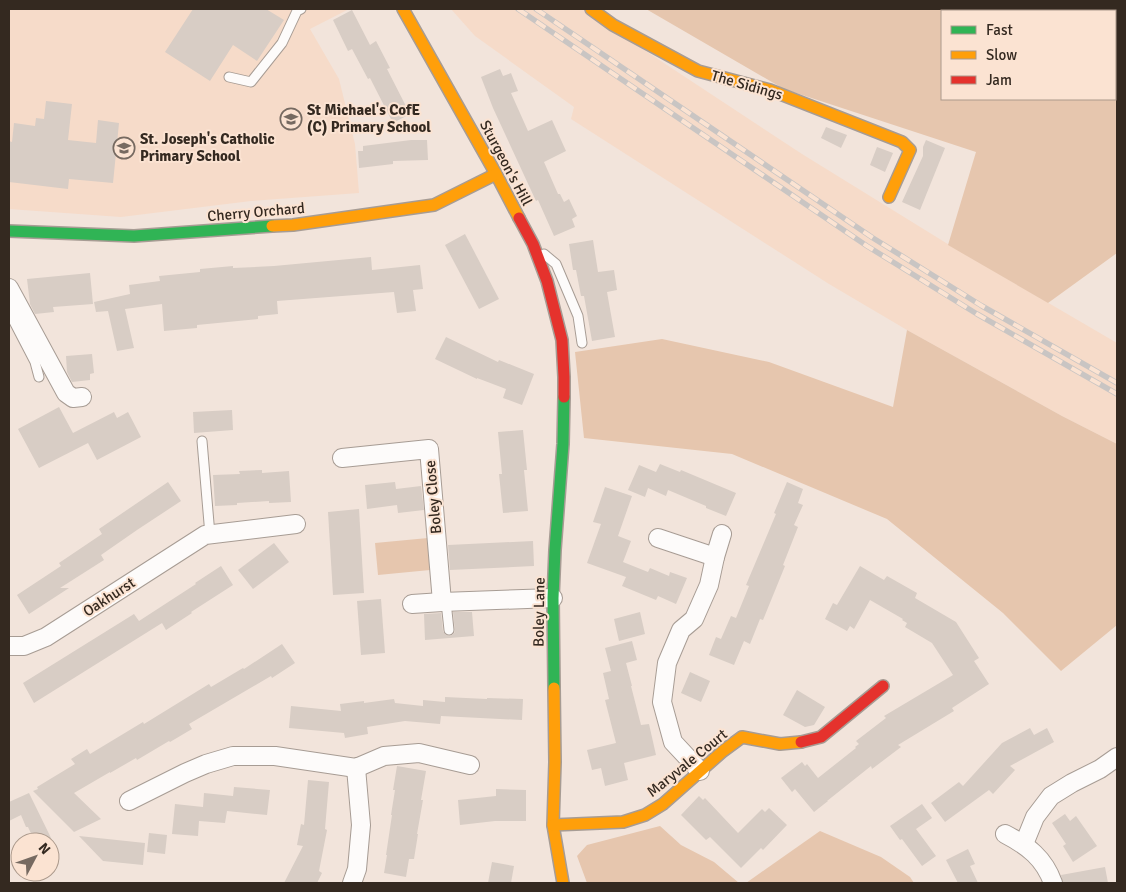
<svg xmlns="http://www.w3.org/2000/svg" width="1126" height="892" viewBox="0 0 1126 892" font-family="Signika,sans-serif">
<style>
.built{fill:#f6dbc9}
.green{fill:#e6c6ae;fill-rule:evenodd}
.building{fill:#d8cdc5}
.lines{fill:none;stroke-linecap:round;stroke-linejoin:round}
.lane-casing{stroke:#a79c94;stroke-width:11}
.street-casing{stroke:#a79c94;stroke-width:20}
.fast-casing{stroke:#a79c94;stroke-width:14}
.slow-casing{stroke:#a79c94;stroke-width:14}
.jam-casing{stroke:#a79c94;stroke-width:14}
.lane{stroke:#fdfbfa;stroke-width:9}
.street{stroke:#fdfbfa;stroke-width:18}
.fast{stroke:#30b455;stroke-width:11}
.slow{stroke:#ff9f0a;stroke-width:11}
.jam{stroke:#e5322d;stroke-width:11}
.rail-casing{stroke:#c9c5c3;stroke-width:5.5}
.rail{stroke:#fbe3d2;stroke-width:4;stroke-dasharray:11;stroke-linecap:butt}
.labels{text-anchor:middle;stroke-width:4;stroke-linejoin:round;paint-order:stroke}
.street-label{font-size:15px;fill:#342920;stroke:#fbe3d2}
.poi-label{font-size:15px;font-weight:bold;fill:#342920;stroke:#fbe3d2;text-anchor:start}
</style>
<rect width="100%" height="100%" fill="#f2e4db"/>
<g class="built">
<polygon points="9,9 349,9 310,29 339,79 355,144 359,193 251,201 121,217 9,209"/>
<polygon points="451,9 582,9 802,154 951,246 1117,343 1117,444 1062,416 907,330 829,284 571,119 574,107 475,36"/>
</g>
<g class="green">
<path d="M646,9h471v244l-69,50 -100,-58 28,-93 -192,-63zM942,11h173v88h-173z"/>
<polygon points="907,330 1062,416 1117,444 1117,625 1061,671 1003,613 887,519 732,454 584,438 575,352 662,339 769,362 893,407"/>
<polygon points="428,538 430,570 378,575 375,543"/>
<polygon points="660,826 681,845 714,862 739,883 587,883 577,856 587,845"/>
<polygon points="820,831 881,857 910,877 914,883 746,883"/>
</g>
<g class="building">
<polygon points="193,9 266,9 284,20 257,61 233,45 210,81 165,52"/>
<polygon points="352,10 370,45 376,41 390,68 387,69 410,114 393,123 370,78 368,79 352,49 348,51 333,20"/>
<polygon points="500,69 503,76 511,73 518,91 511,93 528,131 552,120 566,151 544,162 558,194 560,194 564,202 569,199 577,216 572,219 575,227 554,236 538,200 536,201 493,108 481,77"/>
<polygon points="46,101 72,104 68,140 96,143 98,120 119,123 113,183 69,179 68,189 9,182 9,141 12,142 14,123 35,126 36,118 44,119"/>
<polygon points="826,127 847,135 841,148 821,138"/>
<polygon points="411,140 427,140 428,160 393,161 393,164 359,168 358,151 363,151 363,146"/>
<polygon points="926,140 945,148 920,210 902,202 923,156 923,147"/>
<polygon points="877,147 893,153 885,172 870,165"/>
<polygon points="465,234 499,299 479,309 445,245"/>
<polygon points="593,240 598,272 614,270 617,290 607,292 615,337 592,341 584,296 581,296 576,270 573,270 569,244"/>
<polygon points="371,257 372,270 420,265 423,289 413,290 416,311 397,313 394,292 277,301 278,314 258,316 258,319 197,325 197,328 164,331 162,304 125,309 134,348 117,351 108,311 96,312 94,302 130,294 129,285 160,281 159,276 200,272 200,269 233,266 233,268 274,266"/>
<polygon points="90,273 93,304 53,307 54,312 35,314 30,304 27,279"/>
<polygon points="446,337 498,362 499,360 534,374 522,405 503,398 506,389 477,378 477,379 435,359"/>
<polygon points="92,354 94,373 90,374 90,380 72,382 67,372 66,356"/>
<polygon points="59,407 73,433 114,412 117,418 128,412 141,437 97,460 88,443 39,468 18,429"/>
<polygon points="232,410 233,430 194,433 193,412"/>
<polygon points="523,430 527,470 524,470 528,511 503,513 499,474 502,474 498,432"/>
<polygon points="660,464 680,472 681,470 736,493 726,516 706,508 706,506 668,490 666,496 648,488 645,497 628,490 639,465 656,472"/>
<polygon points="262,470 262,473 289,471 291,502 269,503 269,501 237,503 237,505 215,506 213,475 240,474 239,471"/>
<polygon points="168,482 181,501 137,530 101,555 104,560 60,588 69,588 29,614 17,595 61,566 59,563 102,534 99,529"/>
<polygon points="395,482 396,489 421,486 424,510 398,513 397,505 367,509 365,485"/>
<polygon points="787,482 803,489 798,503 803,505 794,525 798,527 783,565 785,566 763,620 760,619 750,644 744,641 734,665 709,655 716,637 721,639 731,616 736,618 749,586 746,585 776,514 774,513"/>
<polygon points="605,487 632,496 618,536 631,541 623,562 648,572 650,568 669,576 670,572 687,578 676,604 658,596 656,600 622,586 626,577 587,563 601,524 593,522"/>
<polygon points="359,509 364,593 333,595 328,512"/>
<polygon points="533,541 534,566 450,570 448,545"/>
<polygon points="274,543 289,562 253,589 238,570"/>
<polygon points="221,566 233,585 191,612 192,613 166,630 162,623 34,703 23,683 134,614 139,621 196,584 195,583"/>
<polygon points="860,566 884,580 887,576 917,593 915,598 956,622 979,658 974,661 989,684 952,708 954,711 898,745 901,747 872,769 871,766 827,801 828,801 814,812 795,789 792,792 781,778 802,762 805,766 807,764 818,778 856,748 855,747 859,744 856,741 886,718 884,716 953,675 932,643 905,627 907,623 902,620 903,619 870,600 854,629 850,626 847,631 825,619 833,603 837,605"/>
<polygon points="381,599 385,653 361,655 357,601"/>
<polygon points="453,612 472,612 474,636 425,640 424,614 441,613 443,631 446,635 449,636 452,635 455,632"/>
<polygon points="640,612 645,634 619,641 614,619"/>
<polygon points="632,641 637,660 626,663 632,686 631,686 641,725 649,724 656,755 624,763 628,780 605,786 601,768 592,770 587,750 616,743 605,700 609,699 603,673 611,671 605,648"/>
<polygon points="282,644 295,663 272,678 271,676 189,724 192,729 170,742 169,741 137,760 136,758 110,773 110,772 74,793 101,819 74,832 33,791 38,789 37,787 75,764 71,759 87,749 90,754 143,722 144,724 209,684 211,687 243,668 244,669"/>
<polygon points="690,672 710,681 701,702 681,693"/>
<polygon points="797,690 825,707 814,725 805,727 783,715"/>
<polygon points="445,697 487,699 487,698 523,699 522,720 441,716 440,724 405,721 367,727 368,734 345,738 344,733 289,728 291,706 341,711 340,704 364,701 364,703 394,699 395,703 423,706 423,700 445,702"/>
<polygon points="1030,728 1034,735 1047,728 1054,742 1010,766 1015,770 993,794 989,790 945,822 931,803 959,782 963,786 1002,743"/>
<polygon points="397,766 426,771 421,800 423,800 417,834 418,834 414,859 409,859 406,877 384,873 387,855 386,855 392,815 391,815 395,790 393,790"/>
<polygon points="308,780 329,782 325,829 327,830 319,871 322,873 317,883 284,883 303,846 297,845 301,824 304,825"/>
<polygon points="234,787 270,790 267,815 227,811 225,823 199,821 198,836 172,834 175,804 203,807 204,793 233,796"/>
<polygon points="496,789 526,790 526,821 495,821 460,825 458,800 496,796"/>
<polygon points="29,793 53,842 35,842 28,827 26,827 21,815 9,821 9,802"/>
<polygon points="699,796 703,800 705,798 738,833 762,809 765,812 769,808 787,825 763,850 761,848 741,868 710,837 706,840 681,815"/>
<polygon points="922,804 932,818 916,829 936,856 922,866 902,839 900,840 890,826"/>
<polygon points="1065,814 1070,821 1076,816 1097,846 1073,862 1063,846 1066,844 1052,823"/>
<polygon points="149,833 167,835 165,854 147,852"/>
<polygon points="79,836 145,843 143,865 103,861"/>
<polygon points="968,849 975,864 970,866 978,883 958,883 946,860"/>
<polygon points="492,862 514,866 511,883 488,883"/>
<polygon points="1105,867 1108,883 1063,883 1061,875"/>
</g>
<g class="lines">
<g class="lane-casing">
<g id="lane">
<polyline points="229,77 251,82 282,43 297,11 301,9"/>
<polyline points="544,254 556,264 578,316 582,343"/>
<polyline points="9,312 35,362 39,377"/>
<polyline points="202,441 210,535"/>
<polyline points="446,602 449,630"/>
</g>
</g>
<g class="street-casing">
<g id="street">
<polyline points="9,288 66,393 73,398 82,397"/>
<polyline points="342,458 429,449 442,602"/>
<polyline points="658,538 715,557"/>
<polyline points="412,604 442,602 553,598"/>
<polyline points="9,646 24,646 46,637 205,535 296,524"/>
<polyline points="700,771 673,742 662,702 667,663 681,630 694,619 709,585 715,557 722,534"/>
<polyline points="129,801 185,773 206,764 233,756 275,756 356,768 384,756 419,753 470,765"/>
<path d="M1005,834c23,12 39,24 48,49"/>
<polyline points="1024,844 1035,817 1051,796 1072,783 1100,769 1117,757"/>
<polyline points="352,883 357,869 361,825 356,768"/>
</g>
</g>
<g class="fast-casing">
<g id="fast">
<polyline points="9,231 134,236 272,226"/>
<polyline points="554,688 553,598 555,550 563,444 564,397"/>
</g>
</g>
<g class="slow-casing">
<g id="slow">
<polyline points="403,9 496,174 519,218"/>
<polyline points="591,9 613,25 698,71 770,90 902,142 910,150 889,197"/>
<polyline points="272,226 293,225 434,205 496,174"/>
<polyline points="554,688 555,762 553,825 563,883"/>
<polyline points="553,825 623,822 645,815 663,804 723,751 742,737 780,744 801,742"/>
</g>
</g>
<g class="jam-casing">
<g id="jam">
<polyline points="519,218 533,244 547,281 562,340 564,377 564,397"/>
<polyline points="801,742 821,737 883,686"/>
</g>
</g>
<use href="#lane" class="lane"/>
<use href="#street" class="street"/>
<use href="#fast" class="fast"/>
<use href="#slow" class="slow"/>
<use href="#jam" class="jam"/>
<g class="rail-casing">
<g id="rail">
<polyline points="518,9 867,246 977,314 1117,394"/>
<polyline points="536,9 873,238 982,306 1117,383"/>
</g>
</g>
<use href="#rail" class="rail"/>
</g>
<defs>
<g id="school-ring" transform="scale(1.125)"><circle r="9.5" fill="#fbe3d2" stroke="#766a61" stroke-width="1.5"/><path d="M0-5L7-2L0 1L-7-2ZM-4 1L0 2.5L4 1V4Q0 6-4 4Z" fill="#766a61"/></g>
</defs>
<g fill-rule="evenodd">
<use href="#school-ring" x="291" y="119"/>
<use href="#school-ring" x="124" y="148"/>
</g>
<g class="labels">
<g class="street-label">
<text transform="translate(747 85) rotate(16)" y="5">The Sidings</text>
<text transform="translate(506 163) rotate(62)" y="5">Sturgeon's Hill</text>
<text transform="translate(256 212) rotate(-5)" y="5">Cherry Orchard</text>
<text transform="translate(433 497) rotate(-95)" y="5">Boley Close</text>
<text transform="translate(109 597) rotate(-33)" y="5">Oakhurst</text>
<text transform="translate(539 612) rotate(-89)" y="5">Boley Lane</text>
<text transform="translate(687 763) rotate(-39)" y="5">Maryvale Court</text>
</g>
<g class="poi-label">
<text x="307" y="115">St Michael's CofE<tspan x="307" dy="17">(C) Primary School</tspan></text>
<text x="140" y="144">St. Joseph's Catholic<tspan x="140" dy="17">Primary School</tspan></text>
</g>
</g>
<rect width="1126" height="892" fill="none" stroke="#342920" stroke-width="20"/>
<rect x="941" y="10" width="175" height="90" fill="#fbe3d2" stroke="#ab998b"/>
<rect x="951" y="26" width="25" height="8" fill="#30b455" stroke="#ab998b"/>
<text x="986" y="35" font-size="15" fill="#342920">Fast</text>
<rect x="951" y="51" width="25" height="8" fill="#ff9f0a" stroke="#ab998b"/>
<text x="986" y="60" font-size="15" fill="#342920">Slow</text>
<rect x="951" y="76" width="25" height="8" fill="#e5322d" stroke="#ab998b"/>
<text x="986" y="85" font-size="15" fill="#342920">Jam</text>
<g transform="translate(35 857) rotate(49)"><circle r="24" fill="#fbe3d2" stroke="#ab998b"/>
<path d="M0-4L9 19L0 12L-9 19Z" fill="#766a61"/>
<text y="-8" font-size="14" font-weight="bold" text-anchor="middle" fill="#342920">N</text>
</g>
</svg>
